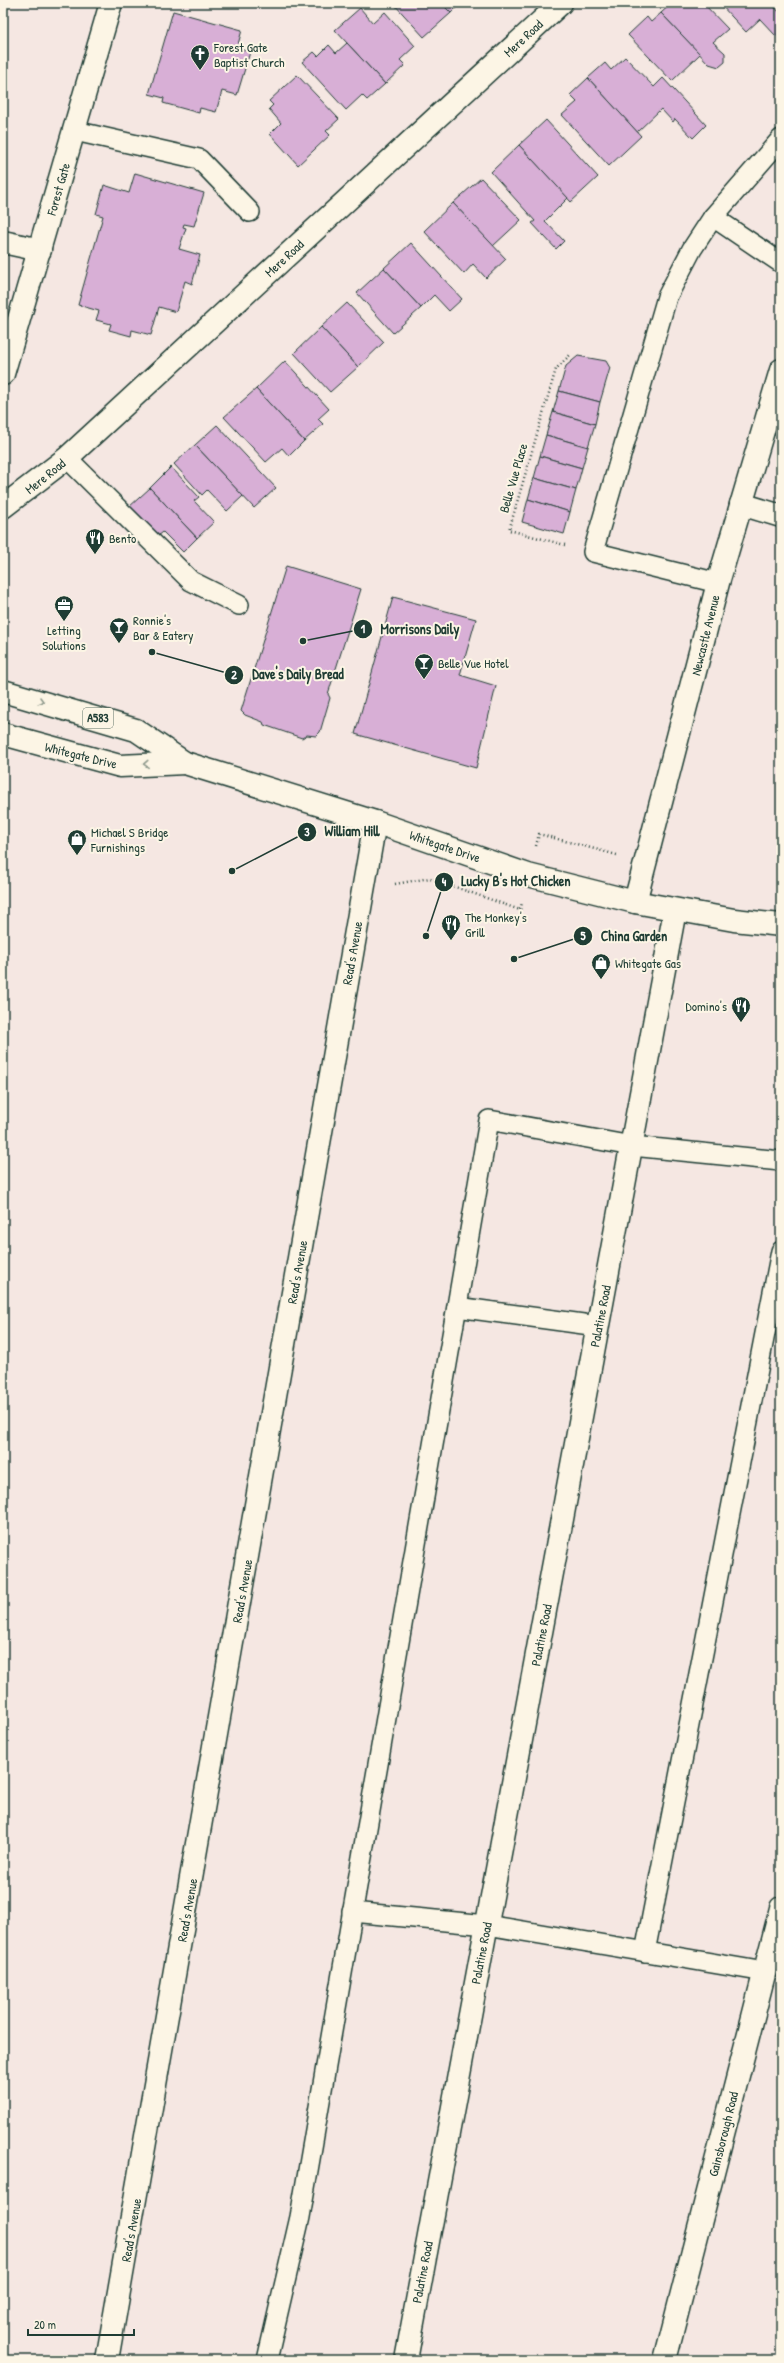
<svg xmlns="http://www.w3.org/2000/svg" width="784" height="2363" viewBox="0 0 784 2363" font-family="'Patrick Hand',sans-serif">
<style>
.building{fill:#d8afd6;stroke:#1f3d34}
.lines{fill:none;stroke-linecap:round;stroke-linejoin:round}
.lane-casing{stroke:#1f3d34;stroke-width:22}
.street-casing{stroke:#1f3d34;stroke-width:25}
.secondary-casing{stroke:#1f3d34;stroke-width:25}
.primary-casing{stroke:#1f3d34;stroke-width:25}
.path{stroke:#1f3d34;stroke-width:2.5;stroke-dasharray:1 3;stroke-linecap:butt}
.lane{stroke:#fcf5e5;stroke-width:19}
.street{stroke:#fcf5e5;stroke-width:22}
.secondary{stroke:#fcf5e5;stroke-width:22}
.primary{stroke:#fcf5e5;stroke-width:22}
.oneway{stroke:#8e998c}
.labels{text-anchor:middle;stroke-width:4;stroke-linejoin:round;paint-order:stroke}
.shield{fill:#fcf5e5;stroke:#617469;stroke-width:1}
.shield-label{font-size:12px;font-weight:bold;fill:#1f3d34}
.street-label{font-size:13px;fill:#1f3d34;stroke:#fcf5e5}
.poi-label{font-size:13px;fill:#1f3d34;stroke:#fcf5e5;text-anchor:start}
.leader{fill:none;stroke:#1f3d34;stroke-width:1.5}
.callout-dot{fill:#1f3d34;stroke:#fcf5e5;stroke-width:1.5}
.mark-label{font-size:12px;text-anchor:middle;font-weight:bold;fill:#fff}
.callout-label{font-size:14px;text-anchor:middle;font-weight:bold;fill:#1f3d34;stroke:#fcf5e5;stroke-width:4;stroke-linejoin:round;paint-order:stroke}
</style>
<rect width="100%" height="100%" fill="#f5e7e2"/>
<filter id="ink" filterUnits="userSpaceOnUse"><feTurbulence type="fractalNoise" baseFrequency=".025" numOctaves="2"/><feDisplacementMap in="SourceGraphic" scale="8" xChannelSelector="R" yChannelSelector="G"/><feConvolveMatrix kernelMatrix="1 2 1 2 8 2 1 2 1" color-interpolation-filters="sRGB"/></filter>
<g filter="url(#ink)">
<g class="building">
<polygon points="393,3 441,3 451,13 424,37"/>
<polygon points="441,3 461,3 451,13"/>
<polygon points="669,3 703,3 728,29 713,42 725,53 725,62 719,67 709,64 661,13 671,4"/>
<polygon points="719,3 771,3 781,14 781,32 776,36 760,19 746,32"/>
<polygon points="771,3 781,3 776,8"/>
<polygon points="360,8 373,23 385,12 415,46 400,60 405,65 385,84 335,30"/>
<polygon points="173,11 242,30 237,48 250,52 237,95 222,91 216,112 200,108 199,113 163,103 164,98 149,94"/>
<polygon points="661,13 700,54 672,81 628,35 647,17 651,22"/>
<polygon points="347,43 385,84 367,100 362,95 346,110 302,62 314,52 318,56 329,45 336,53"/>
<polygon points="625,57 654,87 663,78 706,125 693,138 675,119 673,122 661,109 637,132 588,78 605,63 611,70"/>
<polygon points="297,75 339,119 326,131 330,135 298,165 270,134 281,123 269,109 273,105 269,101"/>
<polygon points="588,78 641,136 609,166 562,115 577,102 570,95"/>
<polygon points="546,120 598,177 571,202 519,145"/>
<polygon points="519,145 568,198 545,221 564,241 556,249 532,223 535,221 491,172"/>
<polygon points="135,173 204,193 194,226 184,224 183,227 186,228 179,249 200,255 192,284 185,281 176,312 159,307 151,335 132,330 131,336 109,330 111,324 96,320 99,311 78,305 103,216 96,214 104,185 129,193"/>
<polygon points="481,178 521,220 493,246 453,203"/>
<polygon points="453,203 506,259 486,278 473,264 464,274 424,231"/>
<polygon points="411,243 462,299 449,311 434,295 421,308 384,268"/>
<polygon points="384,268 421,308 393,333 357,293"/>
<polygon points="347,303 384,342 358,367 321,327"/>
<polygon points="321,327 358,367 330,392 294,353"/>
<polygon points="578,356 606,361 610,368 600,402 559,391 566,366"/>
<polygon points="285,361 329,409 318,419 323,424 304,441 256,389"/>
<polygon points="256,389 304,441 289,456 282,448 266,462 224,417"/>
<polygon points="559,391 600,402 595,424 553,412"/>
<polygon points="553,412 595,424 588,447 546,435"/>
<polygon points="217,425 276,488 254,508 195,445"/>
<polygon points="546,435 588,447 582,468 540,456"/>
<polygon points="195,445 243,496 227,511 207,490 202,495 174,464"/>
<polygon points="540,456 582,468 576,490 534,478"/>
<polygon points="171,467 199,497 194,501 214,522 197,538 150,488"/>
<polygon points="534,478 576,490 570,512 528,499"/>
<polygon points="150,488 197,538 183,552 163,532 157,537 129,507"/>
<polygon points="528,499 570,512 564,534 522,522"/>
<polygon points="286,566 361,589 328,694 330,698 320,732 316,736 307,735 302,738 264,725 263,722 245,715 241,711"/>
<polygon points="393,597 476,619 460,675 496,686 476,768 355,734"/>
</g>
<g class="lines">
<g class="lane-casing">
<g id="lane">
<polyline points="75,131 199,159 250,212"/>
<polyline points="713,217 781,263"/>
<polyline points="67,458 191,581 239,605"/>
<polyline points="718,583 593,552 667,297 692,249 713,217 781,139"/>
<polyline points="457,1307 598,1326"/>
<polyline points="352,1912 487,1925 765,1972"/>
<polyline points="645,1952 781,1251"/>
<polyline points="267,2360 300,2217 489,1120 632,1146 781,1161"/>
</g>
</g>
<g class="street-casing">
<g id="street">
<polyline points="3,242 40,250"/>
<polyline points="741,504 781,516"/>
<polyline points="3,507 67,458 561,3"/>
<polyline points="635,902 718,583 781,370"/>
<polyline points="107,2360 375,822"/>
<polyline points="406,2360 675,910"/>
<polyline points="665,2360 781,1908"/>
</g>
</g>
<g class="secondary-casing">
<polyline id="secondary" points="3,374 111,3"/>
</g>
<g class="primary-casing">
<g id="primary">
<polyline points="3,691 136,730 185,763 375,822 528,875 635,902 734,920 781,925"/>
<polyline points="3,734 120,766 185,763"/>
</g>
</g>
<g class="path">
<polyline points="565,545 509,530 556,369 571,354"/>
<polyline points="536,846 539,834 617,855"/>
<polyline points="395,884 430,878 520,910 522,903"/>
</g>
<use href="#lane" class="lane"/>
<use href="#street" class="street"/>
<use href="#secondary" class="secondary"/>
<use href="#primary" class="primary"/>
</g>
<defs><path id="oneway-chevron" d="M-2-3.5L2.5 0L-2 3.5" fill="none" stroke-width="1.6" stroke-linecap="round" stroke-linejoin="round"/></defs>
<g class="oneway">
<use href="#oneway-chevron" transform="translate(41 701) rotate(15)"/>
<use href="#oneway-chevron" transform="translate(146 764) rotate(177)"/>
</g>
</g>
<defs>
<g id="church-pin" transform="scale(1)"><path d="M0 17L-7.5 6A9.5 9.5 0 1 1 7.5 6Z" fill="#1f3d34" stroke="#fcf5e5"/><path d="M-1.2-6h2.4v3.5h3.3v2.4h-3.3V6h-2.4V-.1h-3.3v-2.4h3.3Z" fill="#fff"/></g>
<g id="restaurant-pin" transform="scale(1)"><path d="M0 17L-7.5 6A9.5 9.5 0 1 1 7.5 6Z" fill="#1f3d34" stroke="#fcf5e5"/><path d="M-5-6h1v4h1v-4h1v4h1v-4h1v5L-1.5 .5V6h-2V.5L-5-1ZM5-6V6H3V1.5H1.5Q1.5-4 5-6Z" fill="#fff"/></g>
<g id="office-pin" transform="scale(1)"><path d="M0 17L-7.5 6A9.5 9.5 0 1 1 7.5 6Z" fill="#1f3d34" stroke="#fcf5e5"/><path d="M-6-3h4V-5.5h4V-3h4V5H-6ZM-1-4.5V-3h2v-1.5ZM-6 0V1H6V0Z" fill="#fff"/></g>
<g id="bar-pin" transform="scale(1)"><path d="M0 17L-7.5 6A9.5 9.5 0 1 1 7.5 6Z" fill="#1f3d34" stroke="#fcf5e5"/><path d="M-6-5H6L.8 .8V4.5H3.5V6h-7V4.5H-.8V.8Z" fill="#fff"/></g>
<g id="shop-pin" transform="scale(1)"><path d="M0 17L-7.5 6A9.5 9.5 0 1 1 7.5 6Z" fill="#1f3d34" stroke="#fcf5e5"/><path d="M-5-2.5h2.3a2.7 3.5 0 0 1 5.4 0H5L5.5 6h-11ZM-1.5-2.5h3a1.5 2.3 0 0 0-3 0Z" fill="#fff"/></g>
</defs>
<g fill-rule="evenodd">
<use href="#church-pin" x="200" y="54"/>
<use href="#restaurant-pin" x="95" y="538"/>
<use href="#office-pin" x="64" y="605"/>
<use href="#bar-pin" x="119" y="627"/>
<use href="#bar-pin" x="424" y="663"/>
<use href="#shop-pin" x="77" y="839"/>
<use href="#restaurant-pin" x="451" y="924"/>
<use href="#shop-pin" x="601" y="963"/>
<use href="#restaurant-pin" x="741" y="1006"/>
</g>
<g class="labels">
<rect class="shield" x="83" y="708" width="30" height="20" rx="3"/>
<g class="shield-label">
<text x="98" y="722">A583</text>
</g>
<g class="street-label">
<text transform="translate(523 38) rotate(-43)" y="5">Mere Road</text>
<text transform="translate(58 189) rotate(-74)" y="5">Forest Gate</text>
<text transform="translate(284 258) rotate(-43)" y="5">Mere Road</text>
<text transform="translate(45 476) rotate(-39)" y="5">Mere Road</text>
<text transform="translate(513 478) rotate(-74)" y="5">Belle Vue Place</text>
<text transform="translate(705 635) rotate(-76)" y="5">Newcastle Avenue</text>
<text transform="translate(81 755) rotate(14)" y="5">Whitegate Drive</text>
<text transform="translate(445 846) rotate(19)" y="5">Whitegate Drive</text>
<text transform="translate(352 953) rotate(-80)" y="5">Read's Avenue</text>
<text transform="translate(297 1272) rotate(-80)" y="5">Read's Avenue</text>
<text transform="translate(600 1316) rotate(-79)" y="5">Palatine Road</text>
<text transform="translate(242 1591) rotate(-80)" y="5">Read's Avenue</text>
<text transform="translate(541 1635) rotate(-79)" y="5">Palatine Road</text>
<text transform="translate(187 1910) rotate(-80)" y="5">Read's Avenue</text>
<text transform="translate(481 1953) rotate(-79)" y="5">Palatine Road</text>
<text transform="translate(723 2134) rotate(-76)" y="5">Gainsborough Road</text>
<text transform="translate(131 2230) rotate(-80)" y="5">Read's Avenue</text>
<text transform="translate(422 2272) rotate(-79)" y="5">Palatine Road</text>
</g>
<g class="poi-label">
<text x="214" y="52">Forest Gate<tspan x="214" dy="15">Baptist Church</tspan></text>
<text x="109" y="543">Bento</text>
<text x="133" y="625">Ronnie's<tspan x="133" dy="15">Bar &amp; Eatery</tspan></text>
<text x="64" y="635" text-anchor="middle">Letting<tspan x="64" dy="15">Solutions</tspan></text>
<text x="438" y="668">Belle Vue Hotel</text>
<text x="91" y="837">Michael S Bridge<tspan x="91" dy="15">Furnishings</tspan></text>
<text x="465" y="922">The Monkey's<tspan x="465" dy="15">Grill</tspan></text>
<text x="615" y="968">Whitegate Gas</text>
<text x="727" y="1011" text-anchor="end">Domino's</text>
</g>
</g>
<path class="leader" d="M303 641L363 629M152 652L234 675M232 871L307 832M426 936L444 882M514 959L583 936"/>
<g class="callout-dot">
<circle cx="303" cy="641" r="4"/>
<circle cx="152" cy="652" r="4"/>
<circle cx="232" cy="871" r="4"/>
<circle cx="426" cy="936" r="4"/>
<circle cx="514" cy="959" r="4"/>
<circle cx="363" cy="629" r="10"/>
<circle cx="234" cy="675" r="10"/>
<circle cx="307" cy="832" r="10"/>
<circle cx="444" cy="882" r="10"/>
<circle cx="583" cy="936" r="10"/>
</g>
<g class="mark-label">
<text x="363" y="633">1</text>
<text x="234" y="679">2</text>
<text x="307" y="836">3</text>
<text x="444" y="886">4</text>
<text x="583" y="940">5</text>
</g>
<g class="callout-label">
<text x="420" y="634">Morrisons Daily</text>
<text x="298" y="679">Dave's Daily Bread</text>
<text x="352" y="836">William Hill</text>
<text x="516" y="886">Lucky B's Hot Chicken</text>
<text x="634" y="941">China Garden</text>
</g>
<rect width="784" height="2363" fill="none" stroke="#fcf5e5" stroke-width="16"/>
<rect x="8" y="8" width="768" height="2347" fill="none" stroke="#1f3d34" stroke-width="1.5" filter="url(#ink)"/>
<path d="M28 2329v6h106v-6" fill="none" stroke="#1f3d34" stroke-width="2"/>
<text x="34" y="2329" font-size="12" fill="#1f3d34" stroke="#fcf5e5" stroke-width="3" paint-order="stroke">20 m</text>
</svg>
